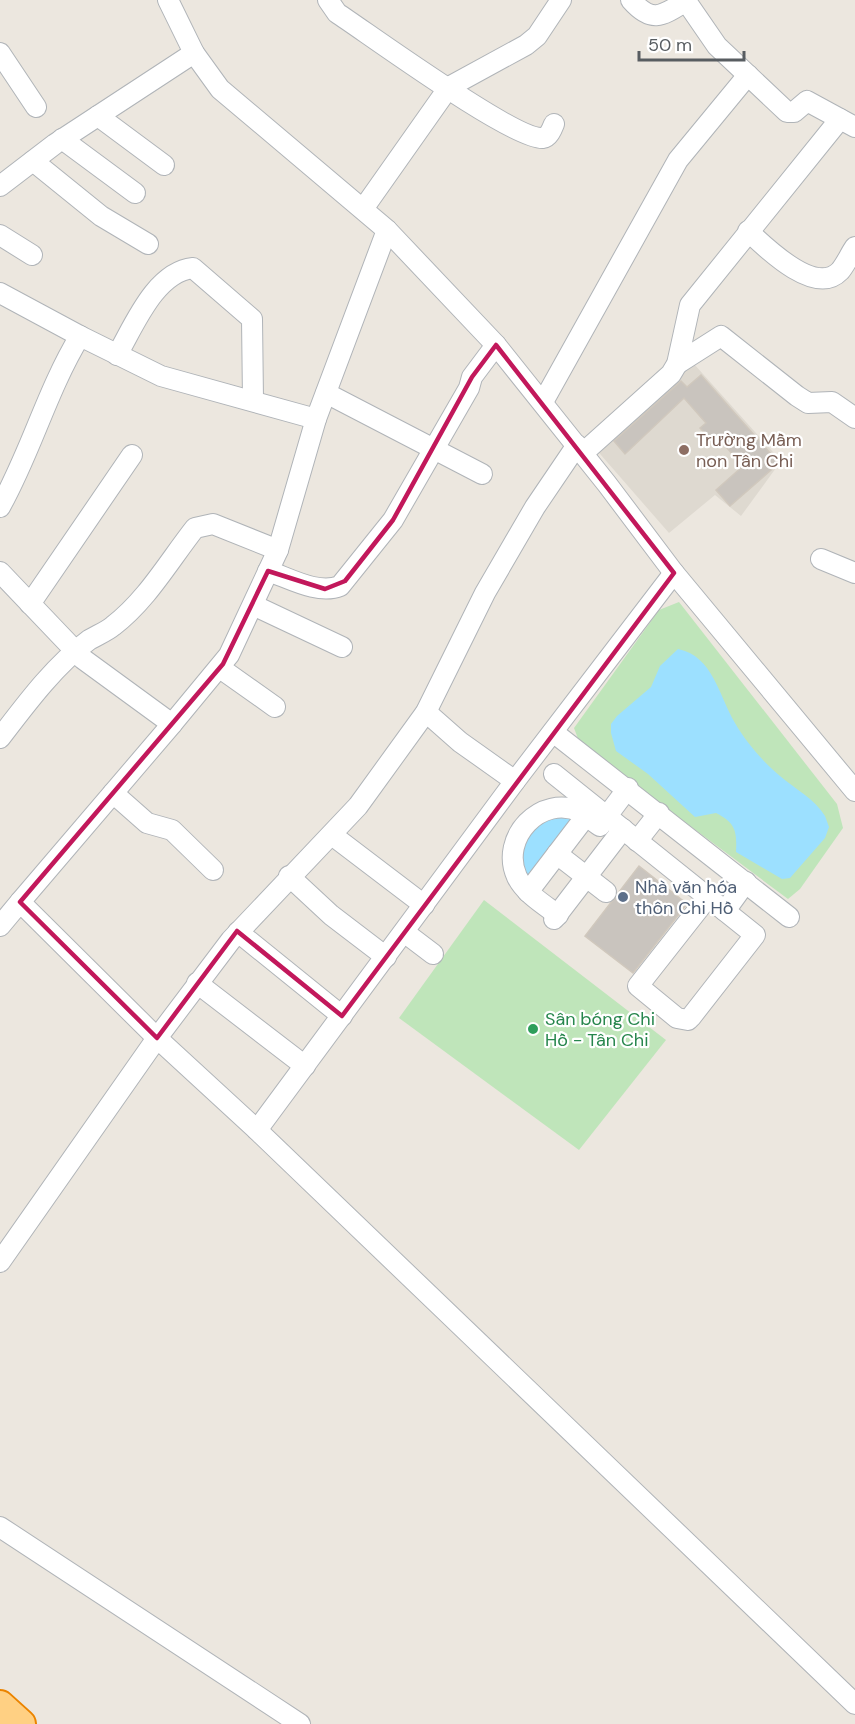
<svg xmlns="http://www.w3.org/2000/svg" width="855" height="1724" viewBox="0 0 855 1724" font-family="'DM Sans',sans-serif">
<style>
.education{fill:#ded9d0}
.green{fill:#bfe5ba}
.water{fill:#9ce0ff}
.building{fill:#c9c4be;stroke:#d0c8bd;stroke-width:1.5}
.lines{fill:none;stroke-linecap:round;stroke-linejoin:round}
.minor-casing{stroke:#b0b4b8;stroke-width:22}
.highway-casing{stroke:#eb8400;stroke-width:32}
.minor{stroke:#fff;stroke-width:20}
.highway{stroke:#ffd083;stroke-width:28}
.marked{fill:none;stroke:#c2185b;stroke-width:4.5;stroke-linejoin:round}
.education-dot{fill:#8d6e63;stroke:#fff;stroke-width:2}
.service-dot{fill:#5c6f8a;stroke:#fff;stroke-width:2}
.leisure-dot{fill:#2e9e5b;stroke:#fff;stroke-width:2}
.labels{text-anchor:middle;stroke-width:4.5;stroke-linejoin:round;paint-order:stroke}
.education-label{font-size:18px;fill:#785e54;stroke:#fff;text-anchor:start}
.service-label{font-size:18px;fill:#4e5e75;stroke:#fff;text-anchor:start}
.leisure-label{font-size:18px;fill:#27864d;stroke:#fff;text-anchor:start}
</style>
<rect width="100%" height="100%" fill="#ece7df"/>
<polygon class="education" points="685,354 781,461 741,516 715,495 669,533 587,439"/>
<g class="green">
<polygon points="679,602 837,804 843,828 800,889 788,899 580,744 574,728 659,610"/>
<polygon points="484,900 666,1040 579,1150 399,1018"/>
</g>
<g class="water">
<path d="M678,649c35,7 41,47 57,74 11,19 28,39 45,53 15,13 35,23 45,40l4,11 -4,11 -35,40 -8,1 -46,-27c1,-20 0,-29 -20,-39l-21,4 -47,-43 -32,-23 -5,-18v-9l6,-8 34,-29 9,-21z"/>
<path d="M561,817l15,1 -48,65c-11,-33 -8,-38 15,-63z"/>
</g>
<g class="building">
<polygon points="701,375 779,463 730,506 716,490 743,466 719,439 714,443 700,428 706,423 684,398 625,454 614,441 681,381 687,387"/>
<polygon points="639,866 687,904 633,973 585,936"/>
</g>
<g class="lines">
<g class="minor-casing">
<g id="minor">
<polyline points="168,0 194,53 220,89 387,230 496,345 607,484 674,573 855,791"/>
<path d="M328,0l9,13c32,21 178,128 206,125 6,-1 9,-9 11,-14"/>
<path d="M631,0c21,24 31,16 55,1l31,45 70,66h7l13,-11 48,26"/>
<polyline points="0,53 36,107"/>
<polyline points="98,116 164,165"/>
<polyline points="62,139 135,193"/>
<polyline points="33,161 101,216 148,244"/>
<polyline points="0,186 55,144 194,53"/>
<polyline points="363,209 449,87 526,45 537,36 561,0"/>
<path d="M748,231c17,16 67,66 92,40 6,-7 10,-17 15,-24"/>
<polyline points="0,235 32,255"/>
<polyline points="0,293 80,336 161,376 316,419"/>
<path d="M117,355c17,-29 38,-83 76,-87l59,51 1,81"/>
<polyline points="677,364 721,336 797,396 808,403 832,402 855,418"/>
<polyline points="326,393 482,474"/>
<polyline points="543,402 678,160 748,75"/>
<polyline points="583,453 671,374 677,364 690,305 840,119"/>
<path d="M0,507c31,-55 47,-117 80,-171"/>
<polyline points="821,559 855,573"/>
<path d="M268,571c21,7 50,24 72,15l53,-66 76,-132 3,-11 24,-32"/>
<polyline points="0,572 83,659 172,724 20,902"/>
<polyline points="30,604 132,455"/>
<polyline points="253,605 342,647"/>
<polyline points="220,668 275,707"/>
<polyline points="426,712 460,742 515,781"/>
<polyline points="172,724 229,655 278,550 316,419 387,230"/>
<polyline points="553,732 789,917"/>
<path d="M0,738c26,-34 54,-72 89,-98 8,-5 17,-8 24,-14 34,-26 56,-65 82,-98l18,-4 65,26"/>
<polyline points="554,774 725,911 746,882"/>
<polyline points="113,793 147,823 172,830 213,870"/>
<polyline points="607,816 628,788"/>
<polyline points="332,835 424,905"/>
<polyline points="637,841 659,813"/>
<polyline points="557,854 606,892"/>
<polyline points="289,876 331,915 386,957"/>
<polyline points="528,892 586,816"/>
<polyline points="708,897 638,986 677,1018 688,1020 691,1017 755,935 725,911"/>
<path d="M558,915c-15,-11 -33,-22 -41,-38 -18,-39 24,-84 64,-65 6,4 13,10 19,14"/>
<polyline points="554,919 623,829"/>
<polyline points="0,926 20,902 157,1038 231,940 358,806 426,712 485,593 535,507 577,445"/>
<polyline points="238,932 342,1016"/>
<polyline points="404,932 433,954"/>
<polyline points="197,983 305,1066"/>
<polyline points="257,1130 515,781 674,573"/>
<polyline points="0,1262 157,1038 257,1130 855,1704"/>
<polyline points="0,1527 300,1724"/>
</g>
</g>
<g class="highway-casing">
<polyline id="highway" points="0,1705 21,1724"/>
</g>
<use href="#minor" class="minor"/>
<use href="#highway" class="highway"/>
</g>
<path class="marked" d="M496,345l178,228 -332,443 -105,-85 -80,107 -137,-136 203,-238 45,-93 57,18 20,-8 48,-61 79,-143z"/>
<circle class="education-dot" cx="684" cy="450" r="6"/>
<circle class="service-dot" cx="623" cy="897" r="6"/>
<circle class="leisure-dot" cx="533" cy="1029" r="6"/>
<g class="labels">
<g class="education-label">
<text x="696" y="446">Trường Mầm<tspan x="696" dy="21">non Tân Chi</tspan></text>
</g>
<g class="service-label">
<text x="635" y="893">Nhà văn hóa<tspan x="635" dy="21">thôn Chi Hồ</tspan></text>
</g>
<g class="leisure-label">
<text x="545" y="1025">Sân bóng Chi<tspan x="545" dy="21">Hồ - Tân Chi</tspan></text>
</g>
</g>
<path d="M639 51v9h105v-9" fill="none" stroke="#585d61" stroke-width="3"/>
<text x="648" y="51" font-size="18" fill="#585d61" stroke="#ffffff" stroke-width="4.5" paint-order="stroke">50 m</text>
</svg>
